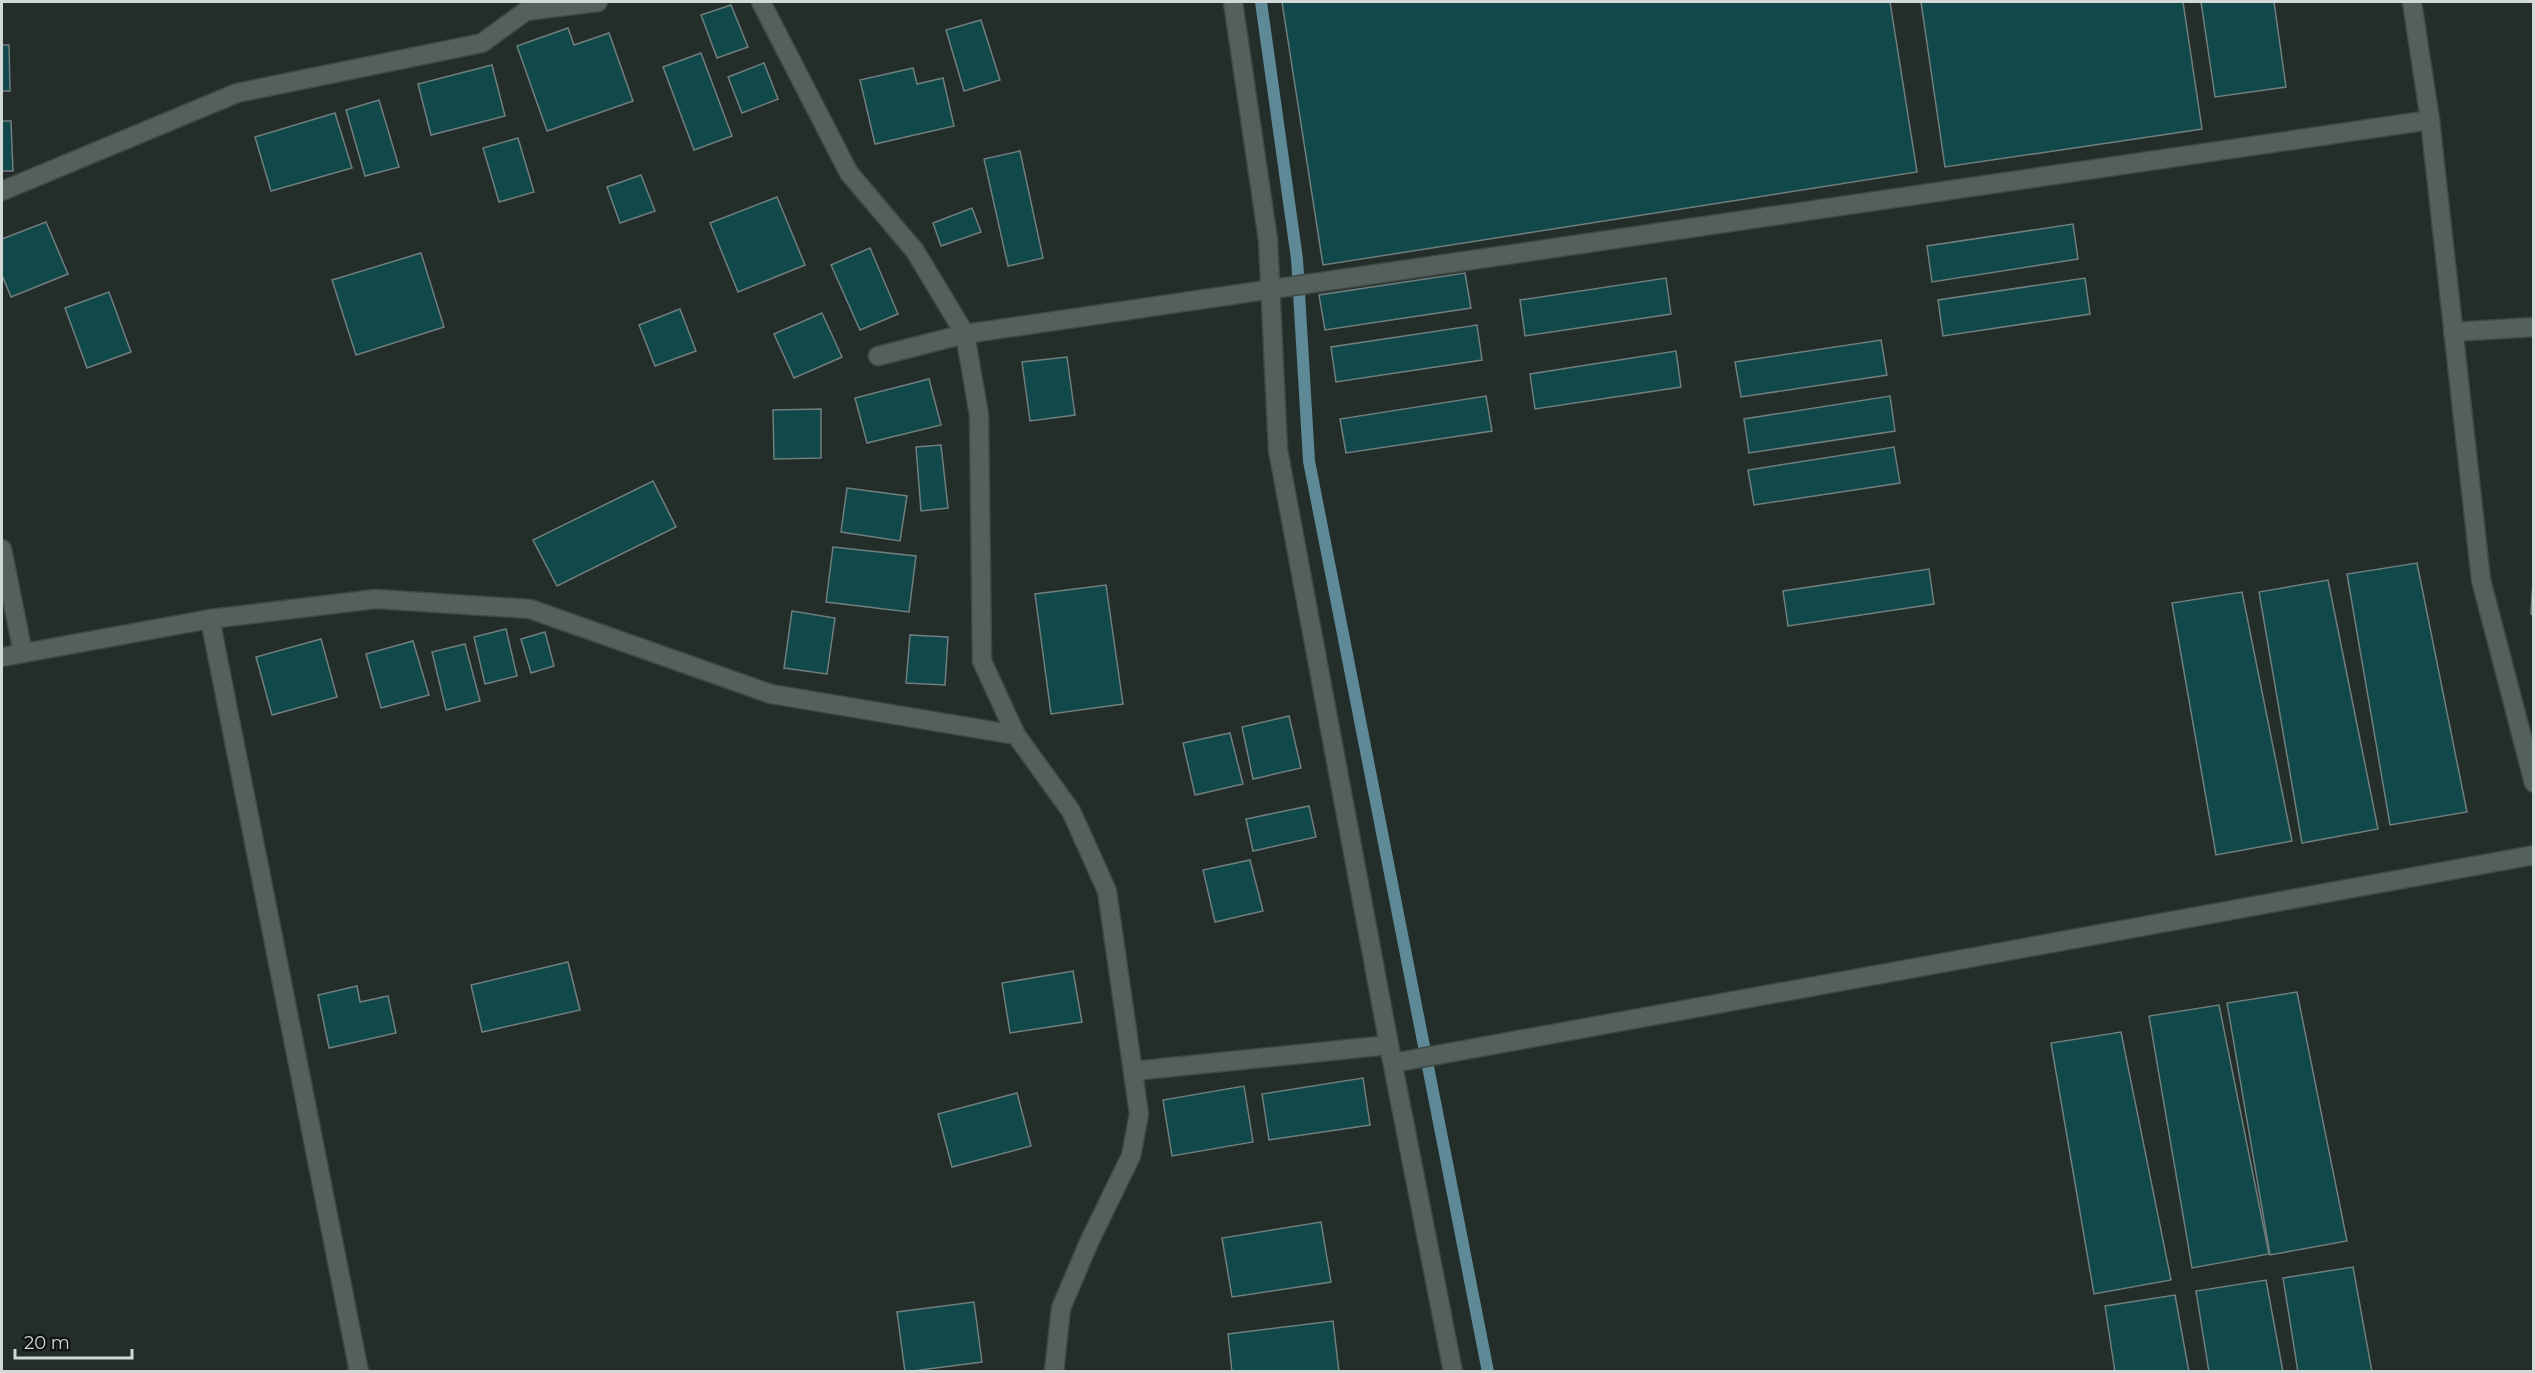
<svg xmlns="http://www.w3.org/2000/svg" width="2535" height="1373" viewBox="0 0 2535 1373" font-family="Montserrat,sans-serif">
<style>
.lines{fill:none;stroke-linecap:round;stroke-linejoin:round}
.stream{stroke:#5e8a97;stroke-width:12}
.building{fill:#11484a;stroke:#717e7e;stroke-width:1.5}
.minor-casing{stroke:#3f4845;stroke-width:21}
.minor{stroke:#54605c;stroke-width:18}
</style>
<rect width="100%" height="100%" fill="#232d2a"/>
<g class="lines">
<polyline class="stream" points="1261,2 1297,259 1309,461 1488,1372"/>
</g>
<g class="building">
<polygon points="1282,2 1890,2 1917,172 1323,265"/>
<polygon points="1921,2 2183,2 2202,129 1945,167"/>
<polygon points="2201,2 2274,2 2286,87 2215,97"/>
<polygon points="731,5 748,47 717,58 701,15"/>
<polygon points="981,20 1000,80 964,91 946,30"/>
<polygon points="568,28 574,45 609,33 633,101 547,131 517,46"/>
<polygon points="2,45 9,45 10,91 2,91"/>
<polygon points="701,53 732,136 694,150 663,67"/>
<polygon points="764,63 778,99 742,113 728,77"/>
<polygon points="492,65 505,116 431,135 418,84"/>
<polygon points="913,68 917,84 943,78 954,126 875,144 860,80"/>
<polygon points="379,100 399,167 365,176 346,110"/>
<polygon points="335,113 352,168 271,191 255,137"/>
<polygon points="2,121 11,121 13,171 2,171"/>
<polygon points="518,138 534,192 499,202 483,148"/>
<polygon points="1020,151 1043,258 1008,266 984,159"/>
<polygon points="641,175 655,211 620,223 607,187"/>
<polygon points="777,197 805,265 738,292 710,223"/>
<polygon points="972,208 981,232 941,246 933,223"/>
<polygon points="46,222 68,274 11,297 2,275 2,239"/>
<polygon points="2073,224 2078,259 1932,282 1927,246"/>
<polygon points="870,248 898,314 860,330 831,265"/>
<polygon points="421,253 444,327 356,355 332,280"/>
<polygon points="1465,273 1471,308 1325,330 1319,295"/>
<polygon points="1666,278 1671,314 1525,336 1520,300"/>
<polygon points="2085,278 2090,314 1943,336 1938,300"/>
<polygon points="109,292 131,352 87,368 65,308"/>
<polygon points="680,309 696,351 655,366 639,325"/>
<polygon points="822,313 842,357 794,378 774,334"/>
<polygon points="1477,325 1482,360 1336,382 1331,347"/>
<polygon points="1881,340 1887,375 1741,397 1735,362"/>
<polygon points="1676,351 1681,387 1535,409 1530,374"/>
<polygon points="1067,357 1075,415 1030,421 1022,362"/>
<polygon points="929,379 941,425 867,443 855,398"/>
<polygon points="1486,396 1492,431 1346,453 1340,419"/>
<polygon points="1890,396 1895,431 1749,453 1744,419"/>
<polygon points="821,409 821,458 774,459 773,410"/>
<polygon points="941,445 948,508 921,511 916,447"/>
<polygon points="1894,447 1900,483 1754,505 1748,470"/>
<polygon points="653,481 676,527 557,586 533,540"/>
<polygon points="847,488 907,496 900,541 841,532"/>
<polygon points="833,547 916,556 909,612 826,602"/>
<polygon points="2417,563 2467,812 2390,825 2347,574"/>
<polygon points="2534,565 2534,615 2531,614"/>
<polygon points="1929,569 1934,604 1788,626 1783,591"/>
<polygon points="2328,580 2378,829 2302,843 2259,592"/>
<polygon points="1106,585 1123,704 1051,714 1035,594"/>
<polygon points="2242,592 2292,841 2216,855 2172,603"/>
<polygon points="792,611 835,618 827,674 784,668"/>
<polygon points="506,629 517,676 485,684 474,637"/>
<polygon points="545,632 554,666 531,673 521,639"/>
<polygon points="910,635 948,637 945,685 906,683"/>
<polygon points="321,639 337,697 272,715 256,657"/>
<polygon points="413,641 429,695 381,708 366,654"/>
<polygon points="465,644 480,701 446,710 432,652"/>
<polygon points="1289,716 1301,768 1253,779 1242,727"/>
<polygon points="1230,733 1243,784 1195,795 1183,743"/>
<polygon points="1309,806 1316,837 1253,851 1246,819"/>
<polygon points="1250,860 1263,911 1215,922 1203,870"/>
<polygon points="568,962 580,1010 482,1032 471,985"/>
<polygon points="1073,971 1082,1022 1010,1033 1002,983"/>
<polygon points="357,986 360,1002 388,996 396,1033 329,1048 318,995"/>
<polygon points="2297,992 2347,1241 2270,1255 2227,1003"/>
<polygon points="2219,1005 2269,1254 2192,1268 2149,1016"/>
<polygon points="2121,1032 2171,1280 2094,1294 2051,1043"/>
<polygon points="1363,1078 1370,1125 1269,1140 1262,1094"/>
<polygon points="1244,1086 1253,1142 1172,1156 1163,1100"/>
<polygon points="1017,1093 1031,1146 952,1167 938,1114"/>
<polygon points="1321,1222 1331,1282 1232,1297 1222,1238"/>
<polygon points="2353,1267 2372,1372 2298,1372 2283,1278"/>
<polygon points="2266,1280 2283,1372 2209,1372 2196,1291"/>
<polygon points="2175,1295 2189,1372 2115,1372 2105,1306"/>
<polygon points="974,1302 982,1362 905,1372 897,1312"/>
<polygon points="1333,1321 1339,1372 1232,1372 1228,1334"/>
</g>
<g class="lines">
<g class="minor-casing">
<g id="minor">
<polyline points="761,2 849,173 915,251 965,334 979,415 982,661 1016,735 1071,811 1107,891 1139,1114 1131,1156 1090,1240 1061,1308 1054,1372"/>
<polyline points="1233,2 1268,240 1278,450 1389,1045 1453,1372"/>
<polyline points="2412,2 2430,120 2481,580 2534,783"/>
<polyline points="2,191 237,93 482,43 526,11 598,2"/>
<polyline points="2453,332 2534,327"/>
<polyline points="878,356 965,334 2430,120"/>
<polyline points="2,549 23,653"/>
<polyline points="210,619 359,1372"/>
<polyline points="2,657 210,619 376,599 530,609 771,694 1016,735"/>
<polyline points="1393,1063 2534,855"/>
<polyline points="1133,1071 1389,1045"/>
</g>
</g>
<use href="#minor" class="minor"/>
</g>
<rect width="2535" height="1373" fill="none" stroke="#d1d8d5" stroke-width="6"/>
<path d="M15 1349v9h117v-9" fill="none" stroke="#d1d8d5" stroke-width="3"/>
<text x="24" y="1349" font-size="18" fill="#d1d8d5" stroke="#101413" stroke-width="4.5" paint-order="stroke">20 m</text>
</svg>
